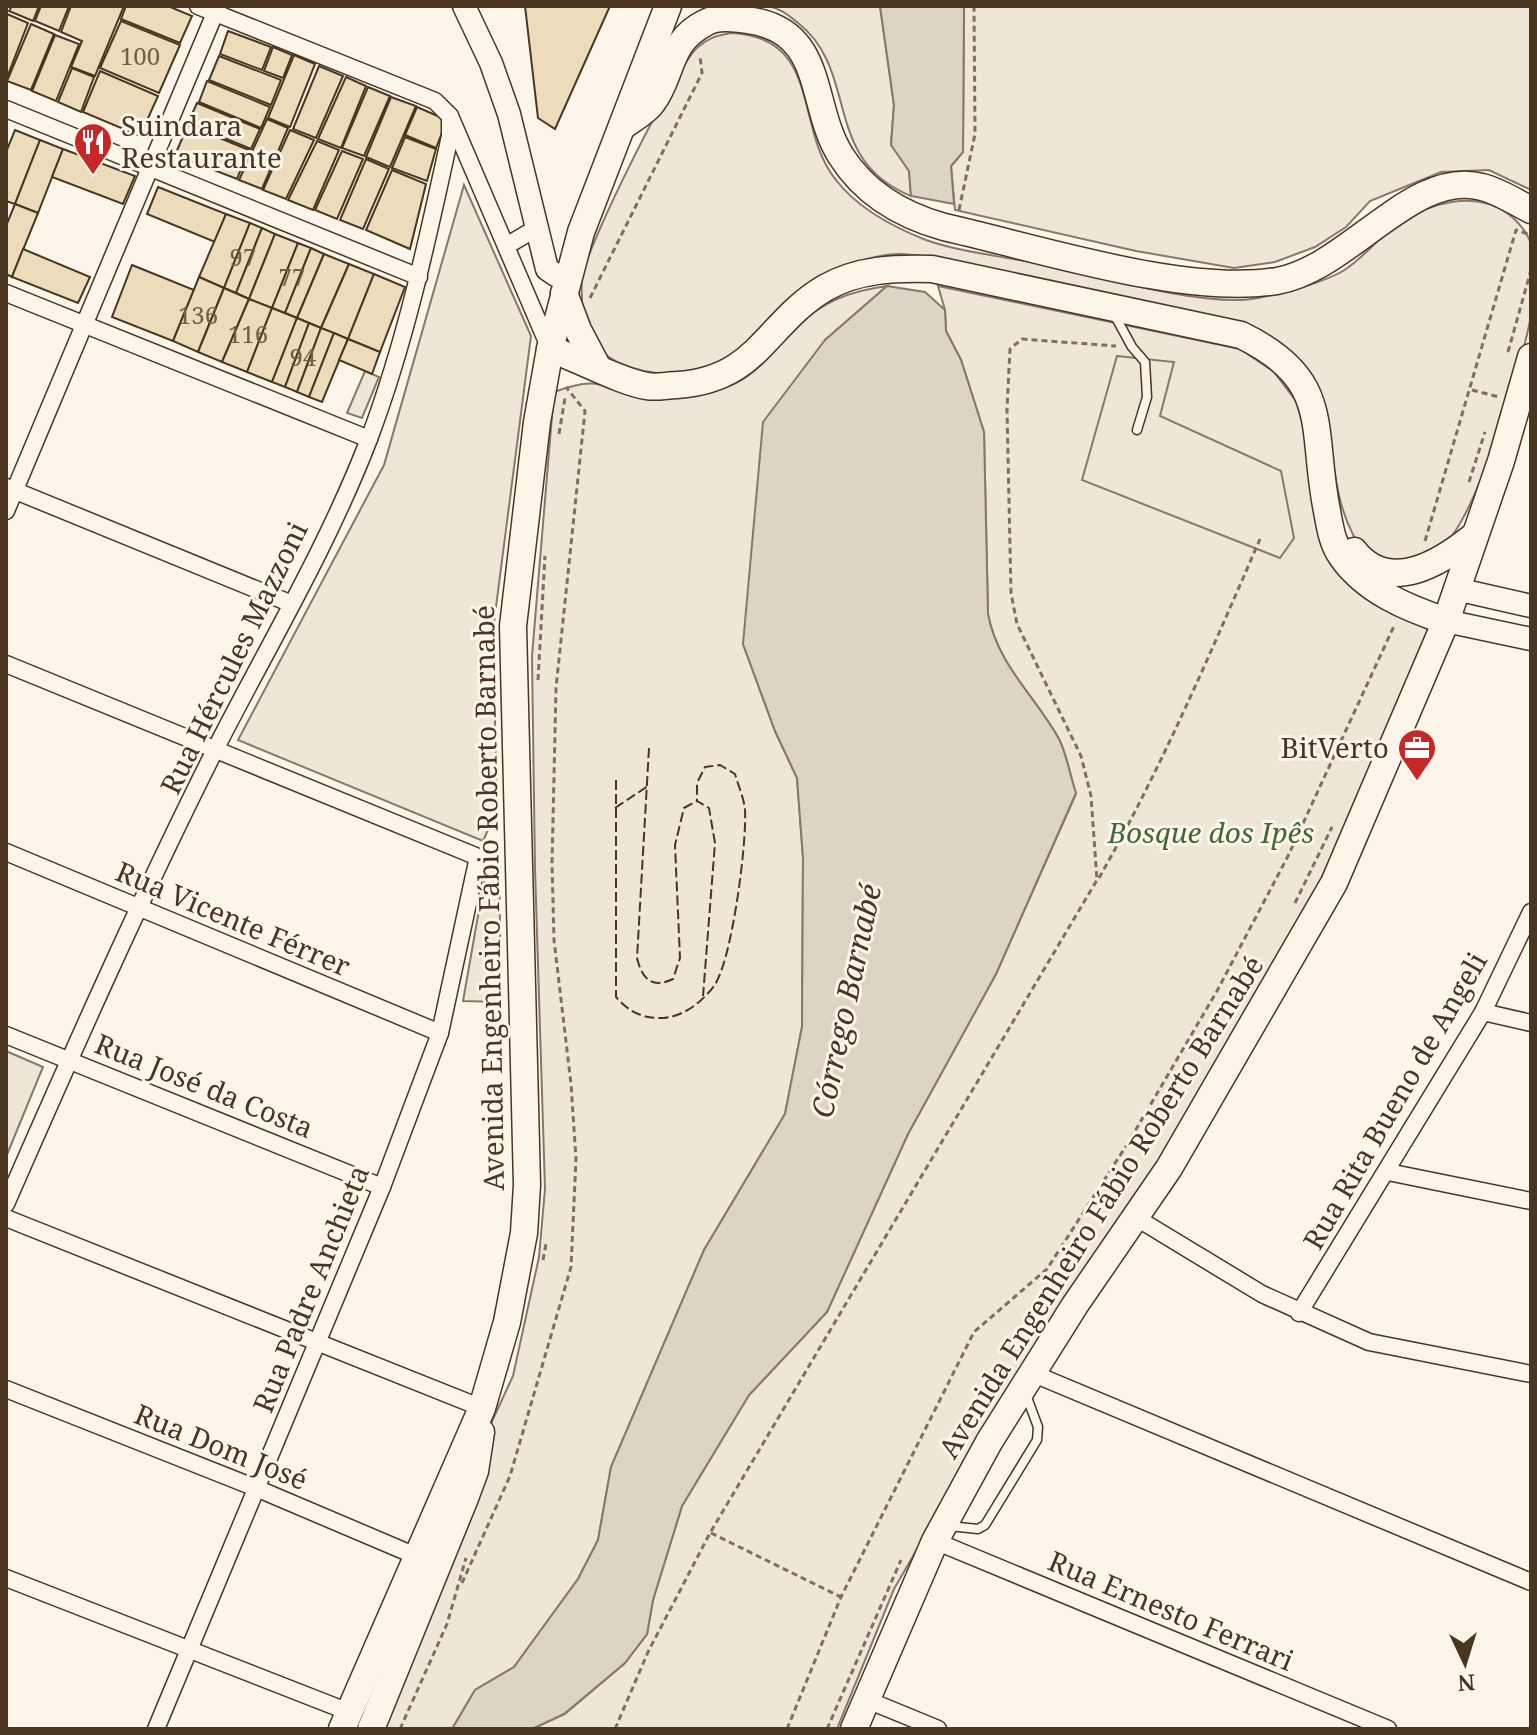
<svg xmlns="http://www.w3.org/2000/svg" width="1537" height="1735" viewBox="0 0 1537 1735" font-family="'Noto Serif',serif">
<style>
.green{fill:#ede6d9;stroke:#887966;stroke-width:2}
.parking{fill:#ede7d9;stroke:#887966;stroke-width:2}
.water{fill:#dcd4c6;stroke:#887966;stroke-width:2}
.building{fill:#ecdcbc;stroke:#4a3520;stroke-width:2}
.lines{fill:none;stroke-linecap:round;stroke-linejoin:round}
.lane-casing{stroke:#4a3520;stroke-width:11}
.street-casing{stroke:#4a3520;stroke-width:19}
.secondary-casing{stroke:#4a3520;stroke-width:25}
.primary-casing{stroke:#4a3520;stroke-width:29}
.path{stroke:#7f6f5c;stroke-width:3;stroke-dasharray:6 4;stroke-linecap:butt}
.lane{stroke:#fbf6e9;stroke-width:8}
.street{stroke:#fbf6e9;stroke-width:16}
.secondary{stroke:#fbf6e9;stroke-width:22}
.primary{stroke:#fbf6e9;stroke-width:26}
.fence{stroke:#4a3520;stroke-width:2;stroke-dasharray:10 4;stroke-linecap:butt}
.labels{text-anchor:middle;stroke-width:6;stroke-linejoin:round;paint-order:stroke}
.number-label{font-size:24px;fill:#725f47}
.poi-label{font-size:28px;fill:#4a3520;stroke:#fbf6e9;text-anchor:start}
.street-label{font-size:28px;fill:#4a3520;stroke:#fbf6e9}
.park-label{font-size:28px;font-style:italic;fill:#436837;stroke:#fbf6e9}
.water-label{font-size:30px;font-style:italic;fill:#4a3520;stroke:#fbf6e9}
</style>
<rect width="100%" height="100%" fill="#fbf6e9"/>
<g class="green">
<path d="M767,6h113l14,99 -3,39 18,27 2,25c-90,-36 -51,-125 -113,-173 -10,-8 -18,-15 -31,-17z"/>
<polygon points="964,6 1531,6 1531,190 1489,170 1441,172 1370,201 1346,227 1315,247 1275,262 1234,268 1136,251 955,210 951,166 963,152"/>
<path d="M731,33c92,4 62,94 105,147 22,29 57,47 90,60 37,13 82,17 121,25 57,12 138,37 195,35 21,-1 46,-9 67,-15 12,-4 27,-9 37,-16 19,-13 33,-32 52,-45 31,-21 76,-34 109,-11 10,7 22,21 24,32 3,22 3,55 -1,76 -10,49 -53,197 -89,227 -20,17 -47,12 -72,12 -70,-90 5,-190 -135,-239 -67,-14 -134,-29 -201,-43 -43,-9 -87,-21 -131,-24 -17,-1 -37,5 -53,10 -51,16 -71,59 -111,90 -33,25 -85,25 -121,8 -32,-16 -37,-53 -35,-84 2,-27 96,-215 116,-231 10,-9 20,-12 33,-14z"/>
<polygon points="464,185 531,336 493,630 497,810 483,841 238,740 384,465"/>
<path d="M887,286l-62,54 -82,304 32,87 22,47 6,80 -1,169 -17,87 -81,136 -93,217 -13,73 -20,39 -64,88 -39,23 -23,39h-71l107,-299 25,-54 26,-119 6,-68 -10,-320 -3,-213 22,-264c50,-19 49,-1 94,4 27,3 52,-1 78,-9 30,-9 48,-38 69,-59 27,-27 56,-37 92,-42z"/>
<path d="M938,286l302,63 34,23 22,29 9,30 10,82 115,115 -96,226 -66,128 -48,89 -201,302 -125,216 -57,140h-305l33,-15 60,-51 22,-29 6,-34 29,-94 67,-111 78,-83 81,-178 88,-160 80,-180c-6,-18 -9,-39 -17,-55 -24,-43 -62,-75 -71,-125l-4,-182 -23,-72 -15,-29 -1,-21z"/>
<polygon points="489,853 499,853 501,1002 463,1001"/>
<polygon points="6,1051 43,1067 6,1157"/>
</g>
<g class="parking">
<polygon points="1117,356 1174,362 1160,416 1281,471 1294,538 1280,558 1082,480"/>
<polygon points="365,371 379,377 362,418 347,413"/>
</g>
<g class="water">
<polygon points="880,6 964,6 963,152 951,166 954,204 911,196 909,171 891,145 894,105"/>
<path d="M887,286l38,6 20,18 1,21 15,29 23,72 4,182c9,50 47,82 71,125 8,16 11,37 17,54l-80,181 -88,160 -81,178 -78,83 -67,111 -29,94 -6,34 -22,29 -61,51 -32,15h-80l23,-39 39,-23 64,-88 20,-39 13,-73 93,-217 81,-136 17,-87 1,-169 -6,-80 -22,-47 -32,-87 20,-222 62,-82z"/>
</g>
<g class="building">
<polygon points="12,6 39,6 33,21 9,11"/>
<polygon points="41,6 69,6 59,31 35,21"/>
<polygon points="71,6 124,6 95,76 71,67 82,41 61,32"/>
<polygon points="126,6 168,6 192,16 180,43 121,19"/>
<polygon points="525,6 610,6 555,129 538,118"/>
<polygon points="7,14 28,23 6,80 6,16"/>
<polygon points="121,21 180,45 159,93 100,68"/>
<polygon points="31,24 54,34 31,90 7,81"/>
<polygon points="228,31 271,47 262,70 220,54"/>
<polygon points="55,35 79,44 56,101 32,91"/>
<polygon points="273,47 292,55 283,78 264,71"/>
<polygon points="294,55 315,64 290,127 268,118"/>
<polygon points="219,56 281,80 271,105 209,80"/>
<polygon points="319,66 343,76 316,138 293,129"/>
<polygon points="72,68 94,77 81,112 58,102"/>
<polygon points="100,71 158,96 140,136 83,112"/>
<polygon points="346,77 366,86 341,148 318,139"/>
<polygon points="207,81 270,107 261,128 199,102"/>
<polygon points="368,87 390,96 364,156 342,148"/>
<polygon points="391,97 416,106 390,167 366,157"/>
<polygon points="197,103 260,129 251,149 188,123"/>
<polygon points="417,107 447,120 436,148 405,135"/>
<polygon points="267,119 288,128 262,189 239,180"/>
<polygon points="188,125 249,150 237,179 175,155"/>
<polygon points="15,130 40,140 15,204 6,201 6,152"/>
<polygon points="290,130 314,140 286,199 263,190"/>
<polygon points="405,137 436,149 427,181 392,168"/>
<polygon points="40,140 63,149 38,213 15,204"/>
<polygon points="317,141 339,150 313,210 288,200"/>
<polygon points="63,149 135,176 123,204 52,177"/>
<polygon points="342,151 363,159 337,219 315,210"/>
<polygon points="366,159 389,169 363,229 340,220"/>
<polygon points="392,170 426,184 410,249 366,230"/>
<polygon points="158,187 226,214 215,242 147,214"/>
<polygon points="15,204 38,213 12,277 6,274 6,226"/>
<polygon points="226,214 250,223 224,288 199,277"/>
<polygon points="250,223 262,228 236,293 224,288"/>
<polygon points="262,228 275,234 249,299 236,293"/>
<polygon points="275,234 298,243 272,308 249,299"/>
<polygon points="298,243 311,248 285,313 272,308"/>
<polygon points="311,248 324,254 297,318 285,313"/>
<polygon points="23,249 90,277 78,303 12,277"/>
<polygon points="324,254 349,264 321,328 297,318"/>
<polygon points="349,264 374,274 348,339 321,328"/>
<polygon points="132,265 194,290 173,341 112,317"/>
<polygon points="374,274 405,287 380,352 348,339"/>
<polygon points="199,277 224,288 198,352 173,341"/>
<polygon points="224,288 249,299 222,362 198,352"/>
<polygon points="249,299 272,308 247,372 222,362"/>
<polygon points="272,308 297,318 272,382 247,372"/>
<polygon points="297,318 309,323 285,387 272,382"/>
<polygon points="309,323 321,328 297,392 285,387"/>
<polygon points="321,328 334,333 309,397 297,392"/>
<polygon points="334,333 348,339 322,402 309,397"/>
<polygon points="348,339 380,352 372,374 339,360"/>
</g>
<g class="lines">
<g class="lane-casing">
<g id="lane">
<polyline points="1114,314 1132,347 1145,362 1147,397 1137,430"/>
<polyline points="949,1526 978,1529 985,1525 1037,1440 1038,1427 1025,1392"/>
</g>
</g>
<g class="street-casing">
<g id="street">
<polyline points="198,6 435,101 450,116 550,349"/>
<polyline points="6,109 419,277"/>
<polyline points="506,246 535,229"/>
<polyline points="6,293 369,439"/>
<polyline points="6,487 292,604"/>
<polyline points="6,511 218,6"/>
<polyline points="6,664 478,857 440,1033 382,1187 156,1729"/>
<polyline points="6,852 440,1033"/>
<polyline points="1483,1012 1531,1023"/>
<polyline points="6,1035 382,1187"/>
<polyline points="1388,1172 1531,1201"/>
<path d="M6,1204c67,-153 135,-307 210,-456 52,-102 112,-202 153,-309 37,-98 59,-202 81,-303v-20"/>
<polyline points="1135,1217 1262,1294 1369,1342 1531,1374"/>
<polyline points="6,1218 482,1408"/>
<polyline points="1299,1313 1483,1012 1531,912"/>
<polyline points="1034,1374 1531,1582"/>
<polyline points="6,1389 256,1488 416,1556"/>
<polyline points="935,1541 1388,1729"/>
<polyline points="6,1578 349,1712"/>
<polyline points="865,1699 938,1729"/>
</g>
</g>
<g class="secondary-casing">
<g id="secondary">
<polyline points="464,6 491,63 509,114 547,269 556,275 569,274"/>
<polyline points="1456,589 1531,606"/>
<polyline points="1446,621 1531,639"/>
</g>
</g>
<g class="primary-casing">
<g id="primary">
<path d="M623,126c9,-7 23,-14 29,-23 21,-27 15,-61 53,-80 12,-7 28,-5 42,-3 80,10 61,84 94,136 24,38 60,59 103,71 94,21 240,69 333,54 71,-12 136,-113 205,-94 17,4 33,15 49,23"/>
<polyline points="564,293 578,330 597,366"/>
<path d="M550,349c27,9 73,34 97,37 9,2 21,-1 30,-1 81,-5 89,-62 148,-97 33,-19 70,-20 107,-19l309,66c93,45 69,93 86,176 3,16 5,32 15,46 24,34 65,51 104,64"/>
<path d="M1354,551c35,45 88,11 121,-16"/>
<polyline points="342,1729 482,1408 507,1322 524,1233 527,1185 513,626 537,422 550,349 581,232 668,6"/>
<polyline points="371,1729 465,1498 475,1471 481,1432"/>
<polyline points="854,1729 935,1541 989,1442 1075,1305 1169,1168 1334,883 1446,621 1501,461 1531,357"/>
</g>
</g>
<g class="path">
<polyline points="959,210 975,134 974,6"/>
<polyline points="590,298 702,73 700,56"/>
<polyline points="1508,352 1531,270"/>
<polyline points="1472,390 1499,397"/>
<polyline points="559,434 565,398"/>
<polyline points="1469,482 1485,432"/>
<polyline points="1425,541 1516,230 1531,235"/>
<polyline points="538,680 545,556"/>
<path d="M1099,878c62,-109 111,-224 161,-339"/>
<polyline points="1295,903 1332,827"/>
<polyline points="543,1260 546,1244"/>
<polyline points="711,1533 841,1597"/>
<polyline points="462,1583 510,1476 571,1267 576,1159 571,1084 554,940 552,864 556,688 585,411 566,387"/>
<polyline points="400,1729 447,1624 466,1558"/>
<polyline points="615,1729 648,1652 710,1533 1097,880 1091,796 1081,756 1017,624 1011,593 1007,409 1010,349 1022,339 1116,346"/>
<polyline points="787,1729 841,1597 974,1332 1047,1269 1128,1143 1217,991 1288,856 1394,626"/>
<polyline points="827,1729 901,1560"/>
</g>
<use href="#lane" class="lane"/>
<use href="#street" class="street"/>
<use href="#secondary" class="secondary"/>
<use href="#primary" class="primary"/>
<g class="fence">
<path d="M649,748l-12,210c5,21 15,31 36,21l7,-21 -5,-113 9,-37 13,-7"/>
<path d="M616,780v217c13,15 27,22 48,21 20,-2 38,-16 50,-32 18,-25 33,-143 31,-176 -1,-12 -7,-25 -10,-36l-15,-9 -15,2 -8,16v18l12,7 6,35 -12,153"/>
<polyline points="615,808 648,786"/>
</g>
</g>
<defs>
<g id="restaurant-pin" transform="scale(2)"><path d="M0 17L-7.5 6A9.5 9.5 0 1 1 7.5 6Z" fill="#c62828" stroke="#fbf6e9"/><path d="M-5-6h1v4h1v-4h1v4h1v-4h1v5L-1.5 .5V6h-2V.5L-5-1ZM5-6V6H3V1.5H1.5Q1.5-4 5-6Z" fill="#fff"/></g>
<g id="office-pin" transform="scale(2)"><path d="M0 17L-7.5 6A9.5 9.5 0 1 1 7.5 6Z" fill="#c62828" stroke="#fbf6e9"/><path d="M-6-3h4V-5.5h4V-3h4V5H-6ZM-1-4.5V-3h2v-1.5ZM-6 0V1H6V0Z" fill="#fff"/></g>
</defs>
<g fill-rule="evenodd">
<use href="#restaurant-pin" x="93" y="142"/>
<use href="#office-pin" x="1417" y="748"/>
</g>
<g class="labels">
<g class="number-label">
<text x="140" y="65">100</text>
<text x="243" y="266">97</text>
<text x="292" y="286">77</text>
<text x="198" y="324">136</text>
<text x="248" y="343">116</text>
<text x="303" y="366">94</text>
</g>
<g class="poi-label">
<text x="121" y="136">Suindara<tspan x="121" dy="32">Restaurante</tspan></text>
<text x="1389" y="758" text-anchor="end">BitVerto</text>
</g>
<g class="street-label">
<text transform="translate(234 658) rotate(-64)" y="10">Rua Hércules Mazzoni</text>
<text transform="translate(489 898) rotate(-91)" y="10">Avenida Engenheiro Fábio Roberto Barnabé</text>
<text transform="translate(233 919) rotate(23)" y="10">Rua Vicente Férrer</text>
<text transform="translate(204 1086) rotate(22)" y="10">Rua José da Costa</text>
<text transform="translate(1395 1101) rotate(-60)" y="10">Rua Rita Bueno de Angeli</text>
<text transform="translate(1101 1207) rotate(-58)" y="10">Avenida Engenheiro Fábio Roberto Barnabé</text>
<text transform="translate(311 1289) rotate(-68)" y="10">Rua Padre Anchieta</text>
<text transform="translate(221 1447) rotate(22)" y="10">Rua Dom José</text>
<text transform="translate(1171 1611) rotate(23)" y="10">Rua Ernesto Ferrari</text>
</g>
<g class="park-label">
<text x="1211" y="843">Bosque dos Ipês</text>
</g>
<g class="water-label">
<text transform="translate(847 1001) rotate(-78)" y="10">Córrego Barnabé</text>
</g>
</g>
<rect width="1537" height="1735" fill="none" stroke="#4a3520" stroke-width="16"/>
<g transform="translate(1465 1663) rotate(176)" stroke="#fbf6e9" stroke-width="6" paint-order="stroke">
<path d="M0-6L14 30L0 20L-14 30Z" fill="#4a3520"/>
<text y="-12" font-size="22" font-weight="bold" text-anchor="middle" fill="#4a3520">N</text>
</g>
</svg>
